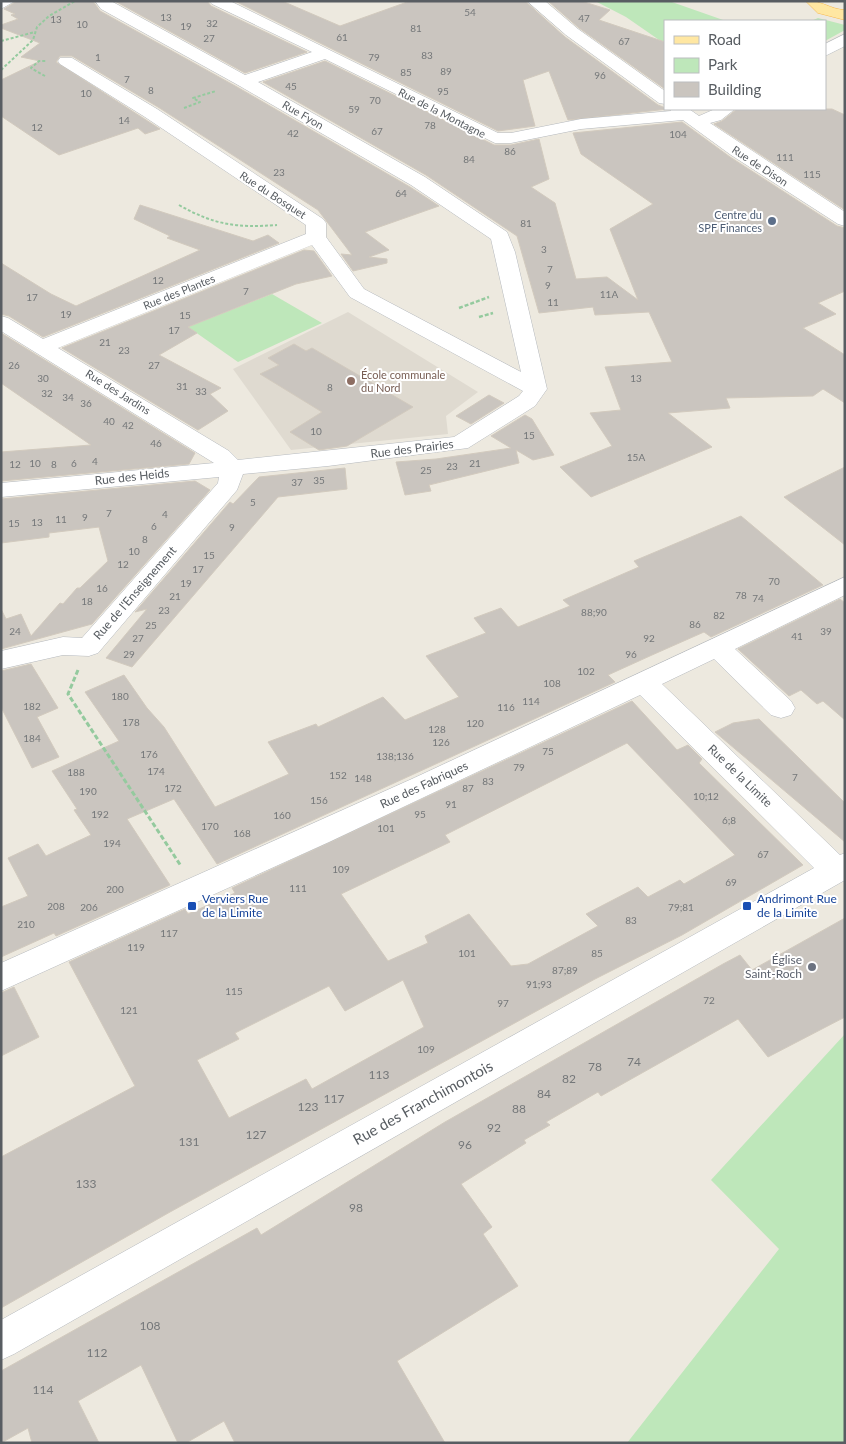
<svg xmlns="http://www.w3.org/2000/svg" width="846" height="1444" viewBox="0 0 846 1444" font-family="Lato,sans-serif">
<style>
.education{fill:#dfdad0}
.green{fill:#bee7ba}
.building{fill:#cac5bf;stroke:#d2cabe;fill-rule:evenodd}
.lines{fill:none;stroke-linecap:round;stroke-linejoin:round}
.minor-casing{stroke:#b5b9be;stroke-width:1}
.major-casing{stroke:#fab94c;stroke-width:1}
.path-far2{stroke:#94ca9e;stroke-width:2;stroke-dasharray:3 2;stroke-linecap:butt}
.path-far1{stroke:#94ca9e;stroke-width:2.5;stroke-dasharray:4 2;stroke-linecap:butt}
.path{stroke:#94ca9e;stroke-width:3;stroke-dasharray:5 2.5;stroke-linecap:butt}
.minor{fill:#fff;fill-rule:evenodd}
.major{fill:#ffe7a2;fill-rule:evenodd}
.service-dot{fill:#5c6f8a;stroke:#fff;stroke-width:2}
.education-dot{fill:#8d6e63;stroke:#fff;stroke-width:2}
.transit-dot{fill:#1a4fb4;stroke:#fff;stroke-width:2}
.worship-dot{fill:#6b7280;stroke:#fff;stroke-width:2}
.labels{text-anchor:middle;stroke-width:4;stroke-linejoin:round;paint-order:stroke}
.number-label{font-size:10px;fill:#747779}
.far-street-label{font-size:11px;fill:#585d62;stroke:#fff}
.far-service-label{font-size:11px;fill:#4e5e75;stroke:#fff;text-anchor:end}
.far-education-label{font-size:11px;fill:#785e54;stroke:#fff;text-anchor:start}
.street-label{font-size:12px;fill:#585d62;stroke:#fff}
.transit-label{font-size:12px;fill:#164399;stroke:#fff;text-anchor:start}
.worship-label{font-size:12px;fill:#5b616d;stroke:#fff;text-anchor:end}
.near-number-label{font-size:12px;fill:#747779}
.near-street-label{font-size:15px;fill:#585d62;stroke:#fff}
</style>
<rect width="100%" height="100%" fill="#ede9df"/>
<polygon class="education" points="348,312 478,392 446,416 448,434 291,450 233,369"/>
<g class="green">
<polygon points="595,1 669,1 726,21 665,21 665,44 626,17"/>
<polygon points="818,18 845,25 845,30 825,41 825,21 811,21"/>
<polygon points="272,294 322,323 238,362 188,327"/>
<polygon points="845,1034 845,1443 627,1443 779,1249 711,1180"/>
</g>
<g class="building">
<polygon points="17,1 93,1 100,11 237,87 410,187 439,206 365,232 389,250 369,257 387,259 387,263 353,271 341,254 352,255 318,210 158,107 72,56 60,56 56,62 160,129 145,134 138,128 59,155 1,116 1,80 40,61 21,57 40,43 1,28 1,25 18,19 11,15 15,14 4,9"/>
<polygon points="115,1 207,1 211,6 307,52 245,73"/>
<polygon points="235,1 282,1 340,26 410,1 525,1 565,37 658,105 668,109 568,120 549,71 523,80 535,126 498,131"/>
<polygon points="548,1 581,1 610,10 599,20 665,42 665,89 579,28"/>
<polygon points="325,61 494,145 511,145 539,139 549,179 531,187 555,203 576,279 607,277 638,300 610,229 653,204 581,154 573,133 682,122 730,157 837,226 845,228 845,291 818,303 836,314 803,328 845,355 845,403 823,389 813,396 726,398 730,408 668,413 712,447 591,497 560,467 612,446 590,413 621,410 605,367 672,362 649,312 595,315 593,307 539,313 517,236 426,175 263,82"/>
<polygon points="737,109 832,109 845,115 845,210 714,124 722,121"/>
<polygon points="140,205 253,241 268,235 279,243 43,337 9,316 1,314 1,263 51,294 76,306 200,250 167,238 170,236 134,219"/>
<polygon points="304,250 314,251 332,276 296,284 188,327 197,333 159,355 221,388 210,394 228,411 198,430 62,348"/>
<polygon points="1,333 195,453 189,464 1,481 1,452 91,445 1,383"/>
<polygon points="294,344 306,351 312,348 413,407 347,446 319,450 290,432 322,412 260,374 279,365 268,358"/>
<polygon points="489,395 504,403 471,424 456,416"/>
<polygon points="525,415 532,419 554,455 533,460 516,450 519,463 429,485 431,491 405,495 396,462 436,459 511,448 491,436"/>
<polygon points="845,467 845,545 784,497"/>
<polygon points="345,468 347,489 278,497 132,667 106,658 147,609 135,612 230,502 233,504 259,477"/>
<polygon points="195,481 210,490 92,624 1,649 1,609 6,619 21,614 31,636 60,603 63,604 77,588 80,588 108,561 99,527 49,533 49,537 1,543 1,499"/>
<polygon points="741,516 823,585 711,637 704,632 652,655 608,675 615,682 217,864 174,799 127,819 170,885 56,936 54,933 1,957 1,907 28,896 8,858 38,844 46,856 91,835 74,810 77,809 52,771 119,741 85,692 124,675 147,708 164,727 215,807 289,774 268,742 316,724 318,727 383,697 405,720 459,697 426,656 486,633 474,618 501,608 518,627 570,606 563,600 639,567 634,561"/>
<polygon points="840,599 845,603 845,720 823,701 817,704 801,690 789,696 738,649"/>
<polygon points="31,664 58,708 37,717 59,757 32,768 1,707 1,671"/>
<path d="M632,701l45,49 11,-5 14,14 -3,4 104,102 -121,70 -87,44 -425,233 -169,96v-151l134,-71 -66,-124 116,-53 3,5 47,-21 -3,-5zM627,743l108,112 -51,29 -4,-4 -32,17 -10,-10 -52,27 12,12 -70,38 -17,2 -42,-52 -44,22 3,7 -40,18 -47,-67 109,-52 -5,-7zM403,980l21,47 -112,62 -6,-10 -77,39 -32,-58 42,-21 -4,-6 94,-47 16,25z"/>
<polygon points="759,719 845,803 845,842 715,732 733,723"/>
<polygon points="845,918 845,1017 768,1057 738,1019 601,1096 598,1092 546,1122 550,1125 524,1140 526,1143 461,1184 492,1227 483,1234 518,1286 397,1361 445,1443 235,1443 224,1421 186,1443 178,1443 141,1365 78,1401 99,1443 32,1443 28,1428 1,1443 1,1371 257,1228 261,1235 445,1122 723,964 740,955 752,970"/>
<polygon points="14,987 39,1037 1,1056 1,993"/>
</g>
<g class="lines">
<g class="minor-casing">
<g id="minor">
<polygon points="1,1 15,1 1,9"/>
<path d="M95,1h16l134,74 67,-23 -100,-48 -3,-3h21l268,132h13l70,-14 90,-8 -1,-2h19l10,7 16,-7h20l-14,11 -11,3 135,89v14l-7,-2 -107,-69 -48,-35 -102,9 -70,14h-16l-170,-84 -67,23 167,95 82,55 8,20 32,137 -12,17 -67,42 -140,18 -85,8 -6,16 -139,163 -9,3 -26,-1 -62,14v-18l62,-14 19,1 136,-155 1,-6 -218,20v-14l213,-20 -213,-132v-15l7,2 35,21 263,-105v-9l-161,-108 -85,-53 -2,-3 2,-3h12l85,51 166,110 3,4v14l38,52 157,83 -30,-133 -80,-54 -173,-100 -137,-76zM312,245l38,52 173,94 -4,5 -65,41 -216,23 -9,-9 -171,-103z"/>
<polygon points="527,1 545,1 578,29 665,91 665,104 659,103 566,35"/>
<polygon points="845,34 845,46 825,56 825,44"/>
<polygon points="845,577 845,595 735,649 791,701 795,708 791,715 781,718 771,715 714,659 662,684 840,855 845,853 845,880 14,1354 1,1360 1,1320 814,868 640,695 329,842 1,991 1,963 414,778"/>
</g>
</g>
<g class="major-casing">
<path id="major" d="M806,1c18,0 23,8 39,9v10l-27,-7z"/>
</g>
<g class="path-far2">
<polyline points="1,41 35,32"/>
<polyline points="1,70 33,40 37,27 49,16 75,1"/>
<polyline points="45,76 31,68 39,61 47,61"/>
<polyline points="184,108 200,102 193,98 216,91"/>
<path d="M179,205c35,20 58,23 98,20"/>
</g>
<g class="path-far1">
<polyline points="459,308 489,297"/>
<polyline points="479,317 493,313"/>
</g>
<polyline class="path" points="78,670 68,694 181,866"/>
<use href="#minor" class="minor"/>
<use href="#major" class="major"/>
</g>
<circle class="service-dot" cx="772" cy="221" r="5"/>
<circle class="education-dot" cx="351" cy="381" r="5"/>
<g class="transit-dot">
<rect x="187" y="901" width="10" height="10" rx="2.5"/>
<rect x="742" y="901" width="10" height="10" rx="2.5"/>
</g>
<circle class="worship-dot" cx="812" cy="967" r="5"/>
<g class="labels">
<g class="number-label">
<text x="470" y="16">54</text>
<text x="166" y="21">13</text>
<text x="584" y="22">47</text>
<text x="56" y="23">13</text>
<text x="212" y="27">32</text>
<text x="82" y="28">10</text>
<text x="186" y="30">19</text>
<text x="416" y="32">81</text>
<text x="342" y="41">61</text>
<text x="209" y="42">27</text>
<text x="624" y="45">67</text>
<text x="427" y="59">83</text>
<text x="98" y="61">1</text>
<text x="374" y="61">79</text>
<text x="446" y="75">89</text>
<text x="406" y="76">85</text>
<text x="600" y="79">96</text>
<text x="127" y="83">7</text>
<text x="291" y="90">45</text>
<text x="151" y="94">8</text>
<text x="443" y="95">95</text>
<text x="86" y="97">10</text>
<text x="375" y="104">70</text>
<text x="354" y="113">59</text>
<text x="124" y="124">14</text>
<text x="430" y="129">78</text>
<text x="37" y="131">12</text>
<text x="377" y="135">67</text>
<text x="293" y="137">42</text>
<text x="678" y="138">104</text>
<text x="510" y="155">86</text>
<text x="785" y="161">111</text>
<text x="469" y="163">84</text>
<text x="279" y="176">23</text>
<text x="812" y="178">115</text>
<text x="401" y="197">64</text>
<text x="526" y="227">81</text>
<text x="544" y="253">3</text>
<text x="550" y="273">7</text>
<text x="158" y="284">12</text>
<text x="548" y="289">9</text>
<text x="246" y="295">7</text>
<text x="609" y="298">11A</text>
<text x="32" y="301">17</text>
<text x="553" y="306">11</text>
<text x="66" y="318">19</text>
<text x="185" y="319">15</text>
<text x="174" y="334">17</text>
<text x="105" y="346">21</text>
<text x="124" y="354">23</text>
<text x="14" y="369">26</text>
<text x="154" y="369">27</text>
<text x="43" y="382">30</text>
<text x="636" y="382">13</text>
<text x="182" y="390">31</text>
<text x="330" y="391">8</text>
<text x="201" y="395">33</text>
<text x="47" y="397">32</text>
<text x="68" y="401">34</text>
<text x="86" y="407">36</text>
<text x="109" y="425">40</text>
<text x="128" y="429">42</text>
<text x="316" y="435">10</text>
<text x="529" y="439">15</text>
<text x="156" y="447">46</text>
<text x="636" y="461">15A</text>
<text x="95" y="465">4</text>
<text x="35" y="467">10</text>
<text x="74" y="467">6</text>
<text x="475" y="467">21</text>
<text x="15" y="468">12</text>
<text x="54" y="468">8</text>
<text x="452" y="470">23</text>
<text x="426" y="474">25</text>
<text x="319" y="484">35</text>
<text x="297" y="486">37</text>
<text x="253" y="506">5</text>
<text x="109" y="517">7</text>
<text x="165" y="518">4</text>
<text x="85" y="521">9</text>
<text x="61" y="523">11</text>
<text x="37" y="526">13</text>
<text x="14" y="527">15</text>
<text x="154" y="530">6</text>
<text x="232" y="531">9</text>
<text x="145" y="543">8</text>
<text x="134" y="555">10</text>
<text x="209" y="559">15</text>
<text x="123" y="568">12</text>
<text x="198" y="573">17</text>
<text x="774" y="585">70</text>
<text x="186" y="587">19</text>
<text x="102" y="592">16</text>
<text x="741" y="599">78</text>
<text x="175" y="600">21</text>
<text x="758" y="602">74</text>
<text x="87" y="605">18</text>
<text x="164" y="614">23</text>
<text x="594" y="616">88;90</text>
<text x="719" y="619">82</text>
<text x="695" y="628">86</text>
<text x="151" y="629">25</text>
<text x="15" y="635">24</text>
<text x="826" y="635">39</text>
<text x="797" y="640">41</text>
<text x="138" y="642">27</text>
<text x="649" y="642">92</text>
<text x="129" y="658">29</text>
<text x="631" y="658">96</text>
<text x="586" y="675">102</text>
<text x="552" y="687">108</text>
<text x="120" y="700">180</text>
<text x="531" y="705">114</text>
<text x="32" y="710">182</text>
<text x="506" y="711">116</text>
<text x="131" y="726">178</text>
<text x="475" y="727">120</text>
<text x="437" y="733">128</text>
<text x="32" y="742">184</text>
<text x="441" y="746">126</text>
<text x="548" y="755">75</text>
<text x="149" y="758">176</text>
<text x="395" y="760">138;136</text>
<text x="519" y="771">79</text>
<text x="156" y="775">174</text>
<text x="76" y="776">188</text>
<text x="338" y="779">152</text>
<text x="795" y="781">7</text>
<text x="363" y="782">148</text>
<text x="488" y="785">83</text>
<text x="173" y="792">172</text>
<text x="468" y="792">87</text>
<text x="88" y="795">190</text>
<text x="706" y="800">10;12</text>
<text x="319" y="804">156</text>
<text x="451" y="808">91</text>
<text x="100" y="818">192</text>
<text x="420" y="818">95</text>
<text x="282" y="819">160</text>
<text x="729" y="824">6;8</text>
<text x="210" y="830">170</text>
<text x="386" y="832">101</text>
<text x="242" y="837">168</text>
<text x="112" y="847">194</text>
<text x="763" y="858">67</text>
<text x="341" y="873">109</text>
<text x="731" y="886">69</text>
<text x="298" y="892">111</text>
<text x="115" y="893">200</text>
<text x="56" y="910">208</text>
<text x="89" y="911">206</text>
<text x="681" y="911">79;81</text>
<text x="631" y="924">83</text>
<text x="26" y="928">210</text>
<text x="169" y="937">117</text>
<text x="136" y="951">119</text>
<text x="467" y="957">101</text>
<text x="597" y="957">85</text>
<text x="565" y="974">87;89</text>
<text x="539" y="988">91;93</text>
<text x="234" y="995">115</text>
<text x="709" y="1004">72</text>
<text x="503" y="1007">97</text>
<text x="129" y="1014">121</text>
<text x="426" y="1053">109</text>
</g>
<g class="far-street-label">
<text transform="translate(442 113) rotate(27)" y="4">Rue de la Montagne</text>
<text transform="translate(303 115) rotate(30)" y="4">Rue Fyon</text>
<text transform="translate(760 166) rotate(33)" y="4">Rue de Dison</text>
<text transform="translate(273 195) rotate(33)" y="4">Rue du Bosquet</text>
<text transform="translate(179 292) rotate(-22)" y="4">Rue des Plantes</text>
<text transform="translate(118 392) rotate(32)" y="4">Rue des Jardins</text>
</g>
<g class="far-service-label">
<text x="762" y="219">Centre du<tspan x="762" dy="13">SPF Finances</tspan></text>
</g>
<g class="far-education-label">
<text x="361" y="379">École communale<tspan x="361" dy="13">du Nord</tspan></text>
</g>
<g class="street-label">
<text transform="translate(412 449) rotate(-7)" y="4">Rue des Prairies</text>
<text transform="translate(132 477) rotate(-6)" y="4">Rue des Heids</text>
<text transform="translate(135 593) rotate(-49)" y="4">Rue de l'Enseignement</text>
<text transform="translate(740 776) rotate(44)" y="4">Rue de la Limite</text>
<text transform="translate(424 785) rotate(-25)" y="4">Rue des Fabriques</text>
</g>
<g class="transit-label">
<text x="202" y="903">Verviers Rue<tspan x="202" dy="14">de la Limite</tspan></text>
<text x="757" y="903">Andrimont Rue<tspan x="757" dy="14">de la Limite</tspan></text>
</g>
<g class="worship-label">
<text x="802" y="964">Église<tspan x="802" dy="14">Saint-Roch</tspan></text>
</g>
<g class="near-number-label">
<text x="634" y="1066">74</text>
<text x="595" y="1071">78</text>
<text x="379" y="1079">113</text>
<text x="569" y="1083">82</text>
<text x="544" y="1098">84</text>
<text x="334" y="1103">117</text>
<text x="308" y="1111">123</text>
<text x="519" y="1113">88</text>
<text x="494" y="1132">92</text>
<text x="256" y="1139">127</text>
<text x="189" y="1146">131</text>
<text x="465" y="1149">96</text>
<text x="86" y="1188">133</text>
<text x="356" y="1212">98</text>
<text x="150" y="1330">108</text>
<text x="97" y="1357">112</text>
<text x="43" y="1394">114</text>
</g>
<g class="near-street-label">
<text transform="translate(423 1103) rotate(-29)" y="5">Rue des Franchimontois</text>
</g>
</g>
<rect width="846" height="1444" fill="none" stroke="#585d62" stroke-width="5"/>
<rect x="664" y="20" width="162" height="90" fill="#ffffff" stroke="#bcbec0"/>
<rect x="674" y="36" width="25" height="8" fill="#ffe7a2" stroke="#bcbec0"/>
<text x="708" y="45" font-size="15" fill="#585d62">Road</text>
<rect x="674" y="58" width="25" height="15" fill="#bee7ba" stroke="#bcbec0"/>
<text x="708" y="70" font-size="15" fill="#585d62">Park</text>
<rect x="674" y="82" width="25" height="15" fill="#cac5bf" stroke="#bcbec0"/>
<text x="708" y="95" font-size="15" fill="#585d62">Building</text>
</svg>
